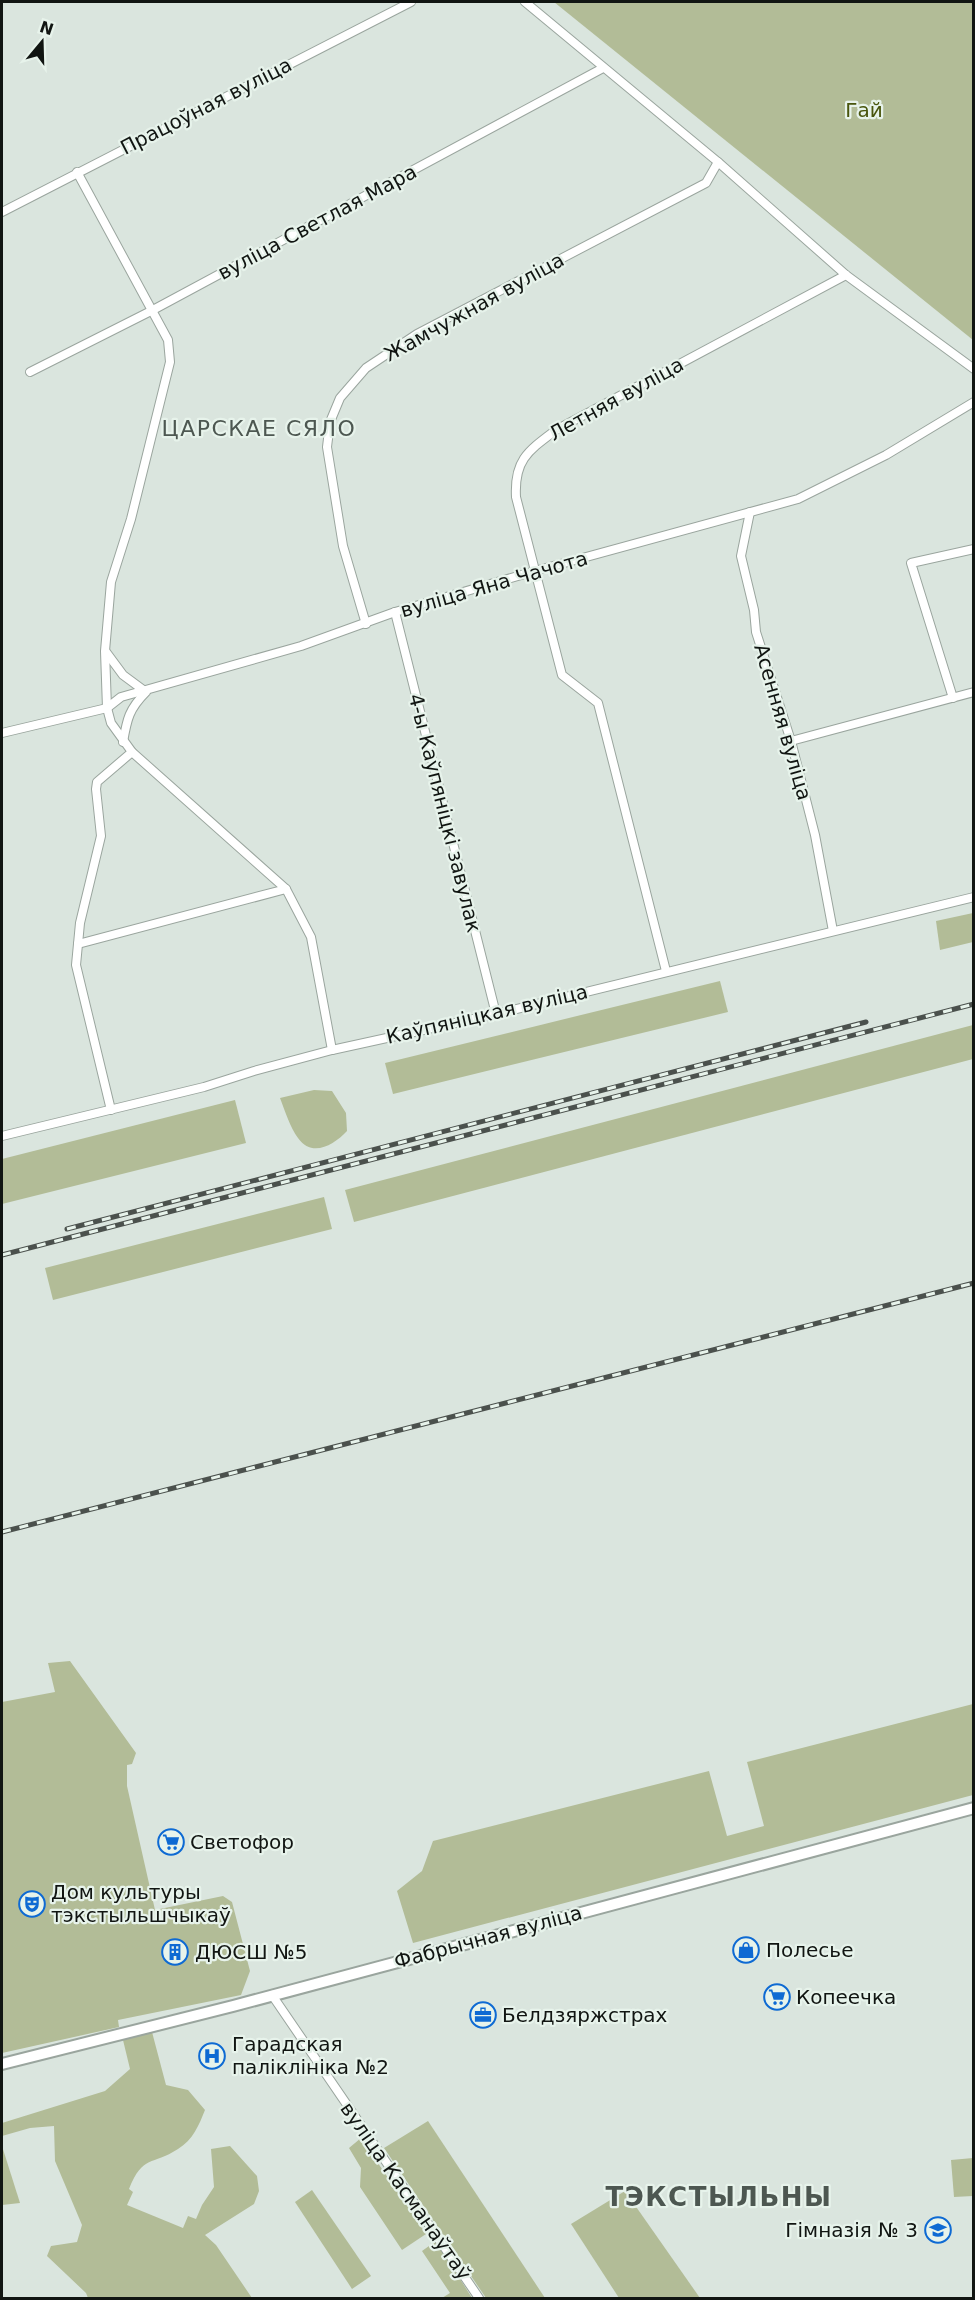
<svg xmlns="http://www.w3.org/2000/svg" width="975" height="2300" viewBox="0 0 975 2300" font-family="'DejaVu Sans',sans-serif">
<style>
.green{fill:#b2bc97}
.lines{fill:none;stroke-linecap:round;stroke-linejoin:round}
.street-casing{stroke:#9aa59e;stroke-width:10}
.secondary-casing{stroke:#9aa59e;stroke-width:14}
.street{stroke:#fff;stroke-width:8}
.secondary{stroke:#fff;stroke-width:10}
.rail-casing{stroke:#4b514d;stroke-width:5}
.rail{stroke:#e7f3eb;stroke-width:3;stroke-dasharray:9;stroke-linecap:butt}
.labels{text-anchor:middle;stroke-width:4.5;stroke-linejoin:round;paint-order:stroke}
.street-label{font-size:20px;fill:#111512;stroke:#e7f3eb}
.park-label{font-size:20px;fill:#48550d;stroke:#e7f3eb}
.poi-label{font-size:20px;fill:#111512;stroke:#e7f3eb;text-anchor:start}
.quarter-label{font-size:22px;letter-spacing:1.5px;fill:#4d5751;stroke:#e7f3eb}
.district-label{font-size:26px;font-weight:bold;letter-spacing:1.5px;fill:#4d5751;stroke:#e7f3eb}
</style>
<rect width="100%" height="100%" fill="#dae5de"/>
<g class="green">
<polygon points="554,2 973,2 973,340"/>
<polygon points="973,913 973,942 940,950 936,921"/>
<polygon points="720,981 728,1012 393,1094 385,1063"/>
<polygon points="973,1025 973,1059 354,1222 345,1190"/>
<path d="M314,1090l18,1 14,22 1,18c-13,14 -35,27 -49,7 -8,-11 -13,-27 -18,-40z"/>
<polygon points="235,1100 246,1143 2,1204 2,1159"/>
<polygon points="324,1197 332,1229 53,1300 45,1268"/>
<polygon points="70,1661 136,1753 132,1764 127,1765 127,1786 155,1910 223,1896 232,1902 250,1971 241,1995 118,2020 119,2027 2,2053 2,1702 55,1692 48,1663"/>
<polygon points="973,1704 973,1795 413,1943 397,1891 422,1871 433,1841 709,1771 727,1836 764,1826 747,1762"/>
<path d="M152,2032l14,53 22,5 17,20c-6,15 -12,30 -27,39 -26,17 -35,5 -49,40l4,3 -6,13 56,23 5,-12 8,3 6,-14 12,-18 -3,-38 19,-3 27,30 2,15 -5,13 -49,31 11,10 36,53h-164l-2,-5 -39,-37 4,-10 26,-4 5,-17 -27,-64 -1,-35 -24,2 -28,8v-13l103,-32 25,-22 -7,-29z"/>
<polygon points="428,2121 545,2298 486,2298 384,2148"/>
<polygon points="361,2138 426,2234 402,2250 360,2187 361,2168 349,2148"/>
<polygon points="2,2146 20,2203 2,2205"/>
<polygon points="973,2158 973,2196 954,2197 951,2160"/>
<polygon points="312,2190 371,2276 352,2289 295,2202"/>
<polygon points="625,2191 700,2298 619,2298 571,2224"/>
<polygon points="436,2241 472,2298 442,2298 450,2293 422,2251"/>
</g>
<g class="lines">
<g class="street-casing">
<g id="street">
<polyline points="525,2 718,162 846,275 974,369"/>
<polyline points="77,172 168,340 170,362 131,519 111,582 105,651 107,708 111,723 132,752 286,889 311,937 332,1050"/>
<polyline points="2,212 411,2"/>
<polyline points="30,372 151,311 603,68"/>
<polyline points="750,512 741,556 754,610 756,632 791,741 815,835 833,931"/>
<polyline points="395,612 496,1014"/>
<polyline points="366,624 343,546 327,447 330,422 340,398 366,368 417,334 706,183 718,162"/>
<path d="M106,652l17,23 23,17c-17,17 -19,27 -23,50"/>
<polyline points="953,698 911,563 974,549"/>
<polyline points="2,733 107,708 121,697 301,646 395,612 535,571 798,499 886,455 974,402"/>
<polyline points="791,741 974,692"/>
<polyline points="78,944 286,889"/>
<path d="M666,971l-68,-268 -36,-28 -46,-178c-2,-37 12,-46 40,-67l290,-155"/>
<polyline points="111,1110 76,965 80,923 101,836 96,789 97,782 132,752"/>
<polyline points="2,1136 204,1087 254,1071 332,1050 496,1014 974,897"/>
<polyline points="272,1995 479,2298"/>
</g>
</g>
<g class="secondary-casing">
<polyline id="secondary" points="2,2064 233,2006 974,1808"/>
</g>
<use href="#street" class="street"/>
<use href="#secondary" class="secondary"/>
<g class="rail-casing">
<g id="rail">
<polyline points="67,1229 866,1022"/>
<polyline points="2,1255 974,1004"/>
<polyline points="2,1532 974,1283"/>
</g>
</g>
<use href="#rail" class="rail"/>
</g>
<defs>
<g id="supermarket-ring" transform="scale(1.35)"><circle r="9.5" fill="#e7f3eb" stroke="#0e6ad3" stroke-width="1.5"/><path d="M-6-5.5h2.5l.6 2H6L4.5 2H-2.5L-4.4-4H-6ZM-1.5 3.2a1.3 1.3 0 1 0 .1 0ZM3 3.2a1.3 1.3 0 1 0 .1 0Z" fill="#0e6ad3"/></g>
<g id="theatre-ring" transform="scale(1.35)"><circle r="9.5" fill="#e7f3eb" stroke="#0e6ad3" stroke-width="1.5"/><path d="M-5-5.5Q0-4 5-5.5V0Q5 5 0 6Q-5 5-5 0ZM-3.3-2.5H-1v1.5H-3.3ZM1-2.5H3.3v1.5H1ZM-2.8 1Q0 5.5 2.8 1Z" fill="#0e6ad3"/></g>
<g id="shop-ring" transform="scale(1.35)"><circle r="9.5" fill="#e7f3eb" stroke="#0e6ad3" stroke-width="1.5"/><path d="M-5-2.5h2.3a2.7 3.5 0 0 1 5.4 0H5L5.5 6h-11ZM-1.5-2.5h3a1.5 2.3 0 0 0-3 0Z" fill="#0e6ad3"/></g>
<g id="building-ring" transform="scale(1.35)"><circle r="9.5" fill="#e7f3eb" stroke="#0e6ad3" stroke-width="1.5"/><path d="M-4-6H4V6H1V3H-1V6H-4ZM-2.5-4.3h1.7v1.8h-1.7ZM.8-4.3h1.7v1.8H.8ZM-2.5-1h1.7V.8h-1.7ZM.8-1h1.7V.8H.8Z" fill="#0e6ad3"/></g>
<g id="office-ring" transform="scale(1.35)"><circle r="9.5" fill="#e7f3eb" stroke="#0e6ad3" stroke-width="1.5"/><path d="M-6-3h4V-5.5h4V-3h4V5H-6ZM-1-4.5V-3h2v-1.5ZM-6 0V1H6V0Z" fill="#0e6ad3"/></g>
<g id="hospital-ring" transform="scale(1.35)"><circle r="9.5" fill="#e7f3eb" stroke="#0e6ad3" stroke-width="1.5"/><path d="M-5-5h3v3.5h4V-5h3V5h-3V1.5h-4V5h-3Z" fill="#0e6ad3"/></g>
<g id="school-ring" transform="scale(1.35)"><circle r="9.5" fill="#e7f3eb" stroke="#0e6ad3" stroke-width="1.5"/><path d="M0-5L7-2L0 1L-7-2ZM-4 1L0 2.5L4 1V4Q0 6-4 4Z" fill="#0e6ad3"/></g>
</defs>
<g fill-rule="evenodd">
<use href="#supermarket-ring" x="171" y="1842"/>
<use href="#theatre-ring" x="32" y="1904"/>
<use href="#shop-ring" x="746" y="1950"/>
<use href="#building-ring" x="175" y="1952"/>
<use href="#supermarket-ring" x="777" y="1997"/>
<use href="#office-ring" x="483" y="2015"/>
<use href="#hospital-ring" x="212" y="2056"/>
<use href="#school-ring" x="938" y="2230"/>
</g>
<g class="labels">
<g class="street-label">
<text transform="translate(206 106) rotate(-27)" y="7">Працоўная вуліца</text>
<text transform="translate(317 222) rotate(-28)" y="7">вуліца Светлая Мара</text>
<text transform="translate(474 307) rotate(-29)" y="7">Жамчужная вуліца</text>
<text transform="translate(616 399) rotate(-29)" y="7">Летняя вуліца</text>
<text transform="translate(494 584) rotate(-16)" y="7">вуліца Яна Чачота</text>
<text transform="translate(783 722) rotate(74)" y="7">Асенняя вуліца</text>
<text transform="translate(445 813) rotate(76)" y="7">4-ы Каўпяніцкі завулак</text>
<text transform="translate(487 1014) rotate(-13)" y="7">Каўпяніцкая вуліца</text>
<text transform="translate(488 1937) rotate(-15)" y="7">Фабрычная вуліца</text>
<text transform="translate(406 2191) rotate(55)" y="7">вуліца Касманаўтаў</text>
</g>
<g class="park-label">
<text x="864" y="117">Гай</text>
</g>
<g class="poi-label">
<text x="190" y="1849">Светофор</text>
<text x="51" y="1899">Дом культуры<tspan x="51" dy="23">тэкстыльшчыкаў</tspan></text>
<text x="766" y="1957">Полесье</text>
<text x="195" y="1959">ДЮСШ №5</text>
<text x="796" y="2004">Копеечка</text>
<text x="502" y="2022">Белдзяржстрах</text>
<text x="232" y="2051">Гарадская<tspan x="232" dy="23">паліклініка №2</tspan></text>
<text x="918" y="2237" text-anchor="end">Гімназія № 3</text>
</g>
<g class="quarter-label">
<text x="259" y="436">ЦАРСКАЕ СЯЛО</text>
</g>
<g class="district-label">
<text x="719" y="2206">ТЭКСТЫЛЬНЫ</text>
</g>
</g>
<rect width="975" height="2300" fill="none" stroke="#111512" stroke-width="6"/>
<g transform="translate(42 42) rotate(19)" stroke="#e7f3eb" stroke-width="4.5" paint-order="stroke">
<path d="M0-4.5L10 22L0 15L-10 22Z" fill="#111512"/>
<text y="-9" font-size="16" font-weight="bold" text-anchor="middle" fill="#111512">N</text>
</g>
</svg>
